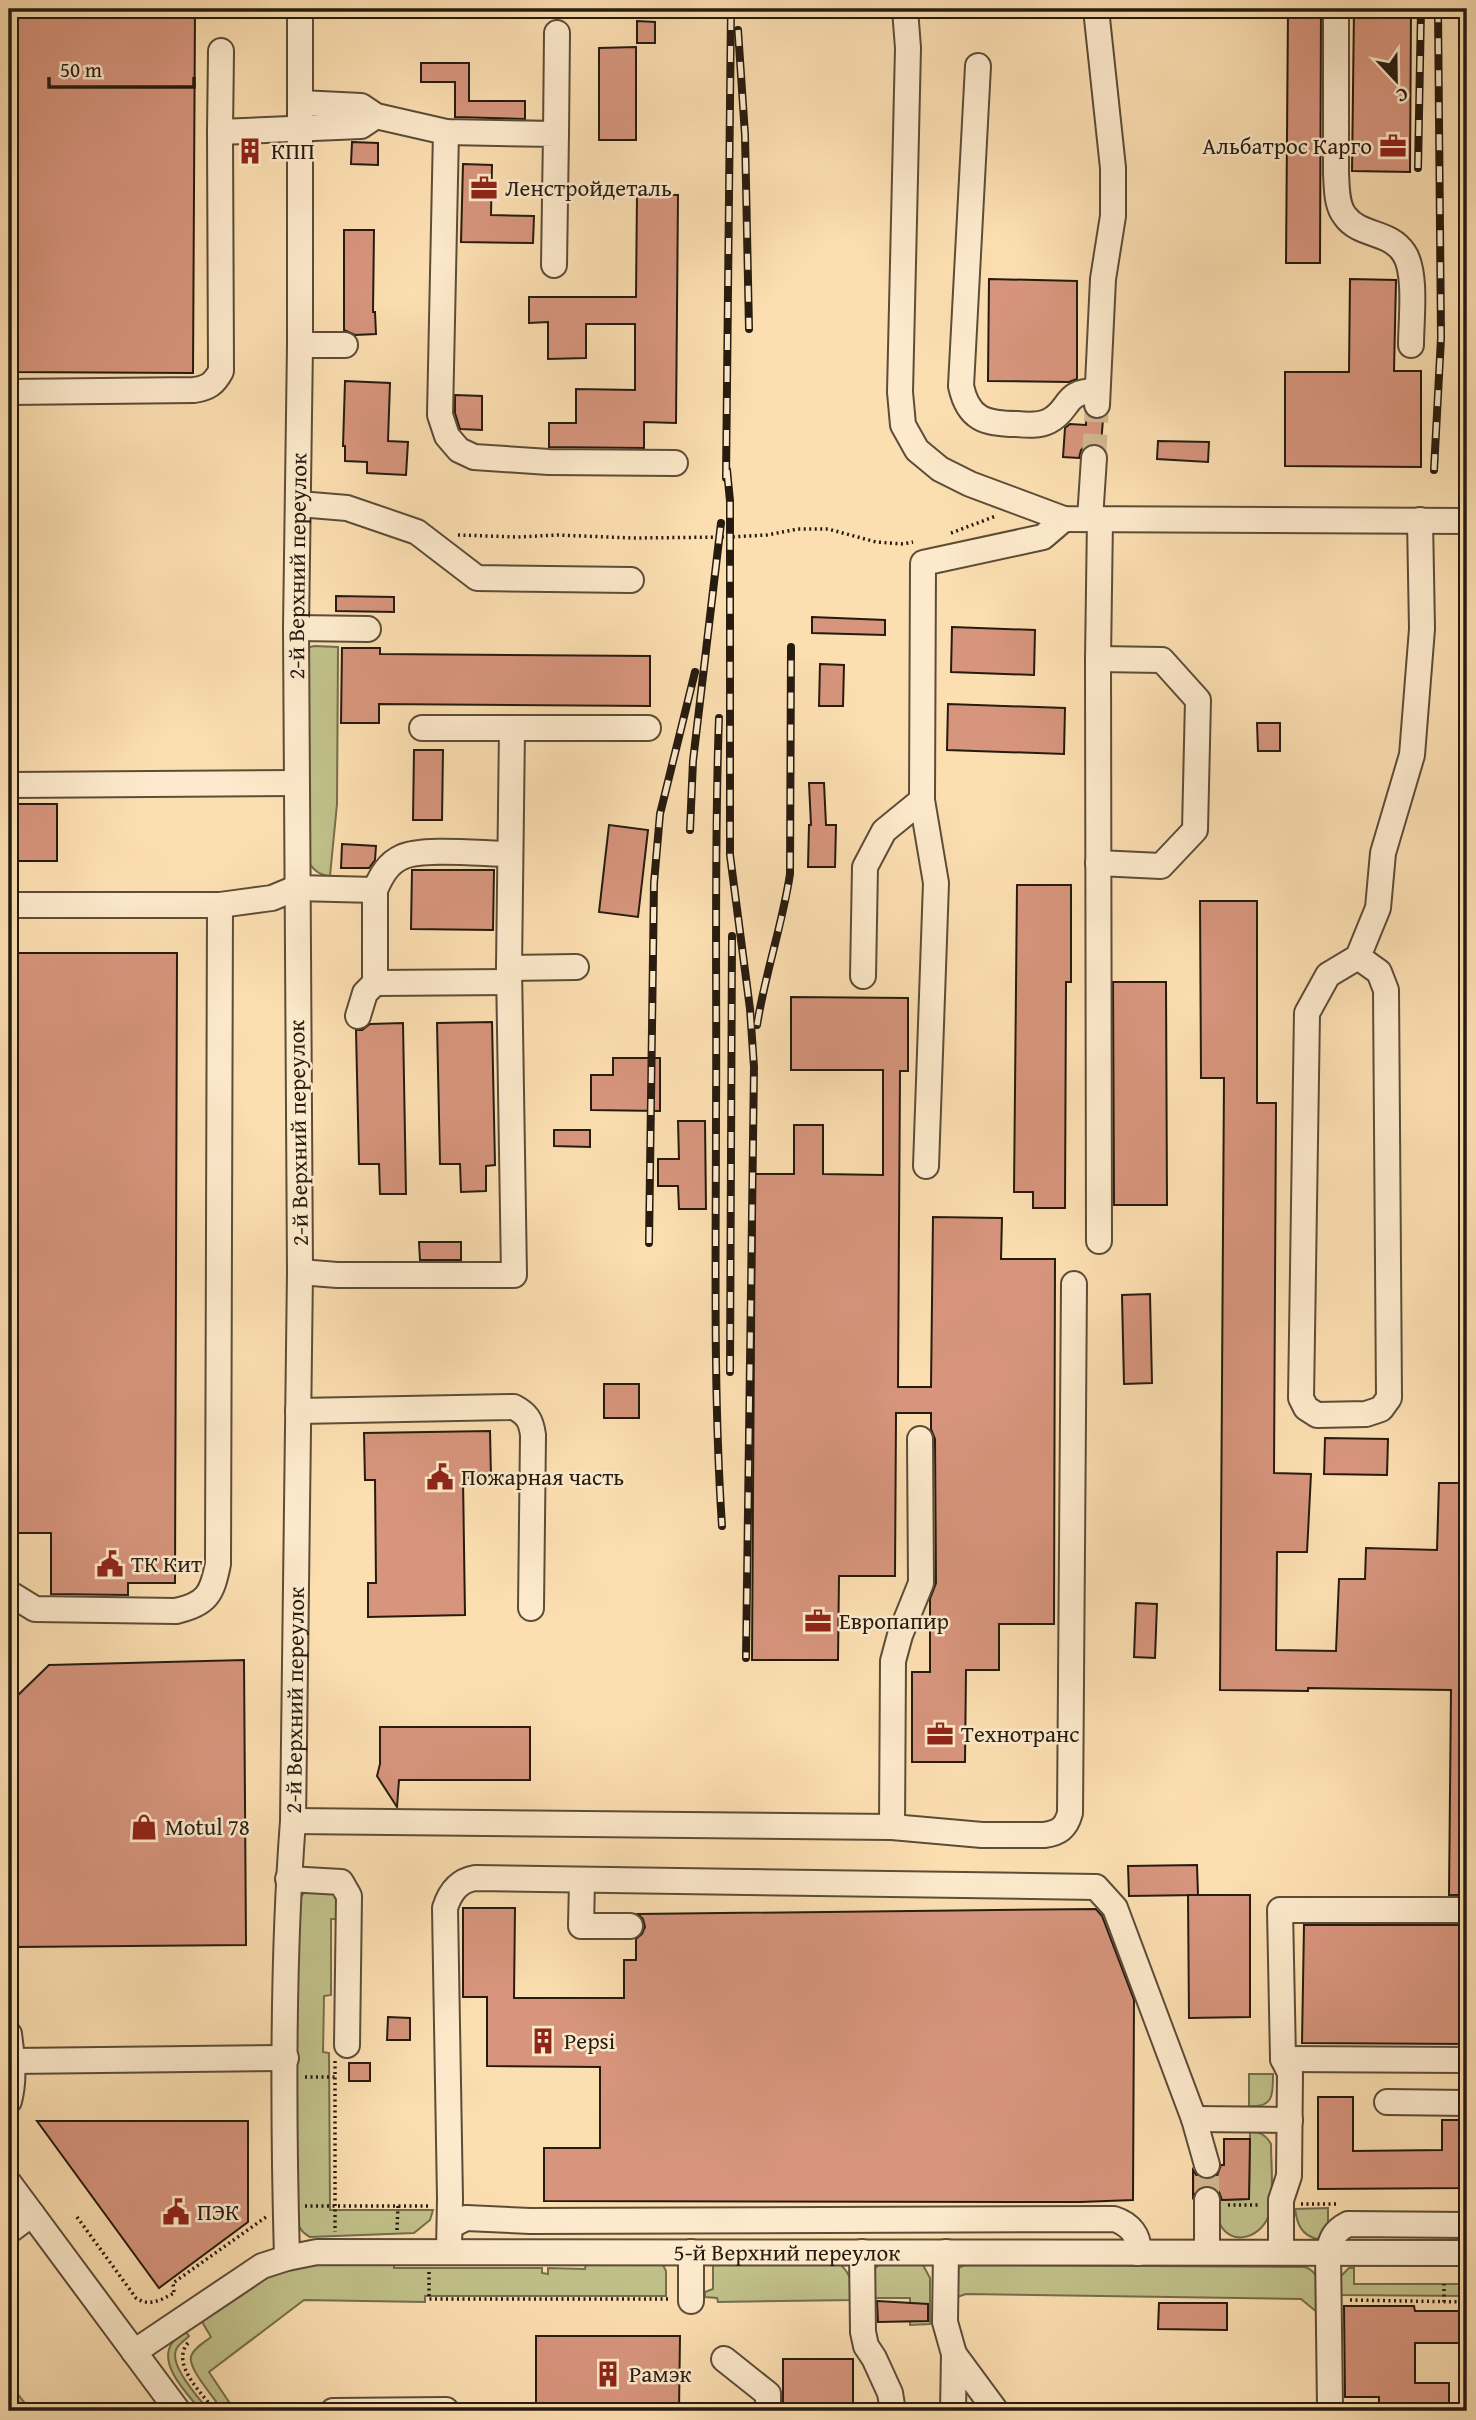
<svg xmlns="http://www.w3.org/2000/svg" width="1476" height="2420" viewBox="0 0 1476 2420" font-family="'Gentium Book Plus',serif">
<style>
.green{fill:#c1c18a;stroke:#746e4c;stroke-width:2}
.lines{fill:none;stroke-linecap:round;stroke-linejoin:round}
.stream{stroke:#707b71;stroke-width:6}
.building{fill:#d7957d;stroke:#261b0f;stroke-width:2}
.minor-tunnel{stroke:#d1b891;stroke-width:24;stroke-dasharray:24 12;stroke-linecap:butt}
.minor-casing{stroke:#5c4c38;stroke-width:28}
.path{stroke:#261b0f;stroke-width:3.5;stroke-dasharray:2 3.5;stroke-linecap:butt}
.minor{stroke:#fdeacc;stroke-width:24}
.rail-casing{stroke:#261b0f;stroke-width:8}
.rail{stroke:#fdeacc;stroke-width:5;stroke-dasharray:16;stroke-linecap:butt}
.labels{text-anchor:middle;stroke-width:5;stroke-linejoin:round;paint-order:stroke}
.poi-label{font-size:23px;fill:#261b0f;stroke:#fdeacc;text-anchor:start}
.street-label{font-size:23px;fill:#261b0f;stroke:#fdeacc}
</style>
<rect width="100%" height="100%" fill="#fcdfb1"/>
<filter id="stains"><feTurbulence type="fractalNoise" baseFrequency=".00286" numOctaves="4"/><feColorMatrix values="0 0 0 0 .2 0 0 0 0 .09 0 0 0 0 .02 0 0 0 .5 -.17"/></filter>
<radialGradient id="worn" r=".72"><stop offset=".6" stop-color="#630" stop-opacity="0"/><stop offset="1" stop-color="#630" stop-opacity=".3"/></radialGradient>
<g class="green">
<path d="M314,646l24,1 -1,157 -7,72c-13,-1 -18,-8 -25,-19l2,-209z"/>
<path d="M312,1887h29v32h-10v76l-7,1 -1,56 6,1 1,157h103l-3,10 -16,13 -104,4c-11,-6 -12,-12 -14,-24v-307l7,-12z"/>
<path d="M1249,2074h24c0,20 1,34 -24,32z"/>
<path d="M1250,2131c10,1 16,4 21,13 0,20 3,48 -1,67 -5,25 -39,39 -51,11 -2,-6 -2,-15 -3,-22l33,-1z"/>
<path d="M1328,2208v21l-10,10c-17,-3 -21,-16 -23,-30z"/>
<path d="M394,2263v5h148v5l6,1v-6l37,1 1,-5 77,1 3,6v25h-241v6l-121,-2 -95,72 26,39h-12c-7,-11 -35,-42 -32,-54 1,-8 14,-15 20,-20l-10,-17c18,-12 35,-26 54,-37 42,-24 92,-19 139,-20z"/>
<path d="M713,2263l128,2c11,11 12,20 12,35l-135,2 -1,-4 -12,-1v-5l8,-3z"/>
<polygon points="880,2264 923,2265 930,2278 930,2324 910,2325 910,2298 870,2298 873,2270"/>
<path d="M965,2265l340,2c19,6 13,29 13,46l-17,-14 -335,-5 -12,4 2,-29z"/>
<polygon points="1349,2268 1354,2268 1354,2284 1467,2284 1467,2296 1339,2295 1339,2278"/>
<path d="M185,2331l4,5c-4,4 -10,8 -12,12 -10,16 22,50 32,63h-8c-12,-16 -44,-46 -29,-68 3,-4 9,-8 13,-12z"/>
<polygon points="9,2383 31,2411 17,2411 9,2401"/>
</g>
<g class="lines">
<polyline class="stream" points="9,2394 22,2411"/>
</g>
<g class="building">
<polygon points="9,9 195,9 193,373 9,372"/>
<polygon points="1288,9 1321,9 1320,263 1286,263"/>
<polygon points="1354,9 1411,9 1410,172 1352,171"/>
<polygon points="637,21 655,22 655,43 637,43"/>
<polygon points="636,47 636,140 599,140 599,48"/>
<polygon points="421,63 469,63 469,101 525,101 525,119 455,117 455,82 421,82"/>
<polygon points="352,142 378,143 378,165 351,164"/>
<polygon points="463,164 492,165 491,215 534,216 533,243 461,242"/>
<polygon points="637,194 678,195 676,423 644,422 644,448 549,447 549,423 576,423 576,389 635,390 635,324 586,324 586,358 548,359 548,322 529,323 529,297 636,297"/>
<polygon points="344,230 374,230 373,312 375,312 376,334 355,335 344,330"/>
<polygon points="989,279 1077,281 1077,379 1069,382 988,381"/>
<polygon points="1350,279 1396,280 1394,371 1421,371 1421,467 1285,466 1285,372 1349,372"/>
<polygon points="345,381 390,383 388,441 408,442 406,475 367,473 367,462 345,461 345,446 343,446"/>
<polygon points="455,395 482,396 482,430 460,429 455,413"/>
<polygon points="1086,415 1096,420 1103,419 1101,445 1094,443 1087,445 1081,450 1079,458 1063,457 1065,428 1070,424 1086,425"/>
<polygon points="1158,441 1209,442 1208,462 1157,459"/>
<polygon points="336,596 394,597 394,612 336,611"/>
<polygon points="812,617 885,620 885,635 812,633"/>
<polygon points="952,627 1035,630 1034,675 951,672"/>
<polygon points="342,648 380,648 380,654 650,656 650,706 379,704 379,723 341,723"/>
<polygon points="820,664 844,665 843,706 819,706"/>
<polygon points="948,704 1065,708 1064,754 947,750"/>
<polygon points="1257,723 1280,723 1280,751 1258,751"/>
<polygon points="414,750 443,750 442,820 413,820"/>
<polygon points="809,783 824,783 826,825 836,825 835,867 808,867 809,825 811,825"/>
<rect x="9" y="804" width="48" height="57"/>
<polygon points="609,825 648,830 638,917 599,912"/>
<polygon points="342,844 376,846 375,860 369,868 341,868"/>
<polygon points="412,870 494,870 493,930 411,929"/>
<polygon points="1017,885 1071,885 1071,982 1066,982 1065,1208 1033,1208 1033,1192 1014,1192"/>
<polygon points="1200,901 1257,901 1257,1103 1276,1103 1274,1473 1311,1474 1307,1552 1277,1552 1276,1650 1336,1651 1339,1579 1365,1579 1366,1548 1437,1550 1439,1483 1467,1483 1467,1895 1449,1895 1451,1690 1308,1688 1308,1691 1220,1690 1224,1078 1201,1078"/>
<polygon points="9,953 177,953 175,1583 128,1583 128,1595 51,1594 51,1533 9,1533"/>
<polygon points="1113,982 1166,982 1167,1205 1114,1205"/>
<polygon points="791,997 908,998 908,1071 900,1071 898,1387 931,1387 933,1217 1002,1218 1001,1259 1055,1259 1054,1624 999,1624 999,1670 966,1670 965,1762 912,1762 912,1672 930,1672 930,1599 936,1583 935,1439 931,1429 931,1413 896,1413 895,1576 839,1576 838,1660 752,1660 755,1174 794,1174 794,1125 823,1125 823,1174 883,1175 883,1070 791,1070"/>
<polygon points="492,1022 495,1165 486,1166 486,1191 461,1192 460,1164 440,1164 437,1023"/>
<polygon points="403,1023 406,1194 380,1194 379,1164 359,1164 356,1030 362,1030 370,1024"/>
<polygon points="613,1058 660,1058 660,1111 591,1110 591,1075 613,1075"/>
<polygon points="678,1121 705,1121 706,1209 679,1209 678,1186 658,1186 658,1159 679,1159"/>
<polygon points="554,1130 590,1130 590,1147 554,1146"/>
<polygon points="419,1242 461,1242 461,1260 420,1260"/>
<polygon points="1150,1294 1152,1383 1124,1384 1122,1295"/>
<rect x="604" y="1384" width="35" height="34"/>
<polygon points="490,1431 491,1478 463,1478 465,1615 368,1617 368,1583 376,1583 375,1480 365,1480 364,1433"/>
<polygon points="1325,1438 1388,1439 1387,1475 1324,1474"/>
<polygon points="1136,1603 1157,1604 1155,1658 1134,1657"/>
<polygon points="244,1660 246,1945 14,1947 13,1700 49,1665"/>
<polygon points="380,1727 530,1727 530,1780 399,1780 397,1807 377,1776 380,1764"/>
<polygon points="1197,1865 1198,1895 1129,1896 1128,1866"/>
<polygon points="1188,1895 1250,1895 1250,2017 1189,2018"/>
<polygon points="463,1908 515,1908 514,1998 624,1998 624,1960 636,1960 636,1939 642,1934 645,1927 643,1919 638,1914 1096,1909 1102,1916 1134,2000 1133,2200 1080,2202 544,2201 544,2148 600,2148 600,2067 487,2066 487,1997 463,1997"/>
<polygon points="1304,1925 1467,1925 1467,2044 1302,2043"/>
<polygon points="388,2017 410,2018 410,2040 387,2040"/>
<rect x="349" y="2063" width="21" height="18"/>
<polygon points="1318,2097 1353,2097 1353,2151 1442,2150 1442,2120 1467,2120 1467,2188 1318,2189"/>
<polygon points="37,2121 248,2121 248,2222 159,2288"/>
<polygon points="1224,2139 1250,2139 1249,2199 1222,2200 1219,2192 1208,2185 1199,2188 1193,2197 1193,2170 1197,2176 1204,2180 1217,2176 1221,2165 1224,2165"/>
<polygon points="877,2301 928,2304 928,2321 878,2322"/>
<polygon points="1159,2303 1227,2303 1227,2330 1158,2329"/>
<polygon points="1344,2306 1414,2306 1415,2311 1467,2311 1467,2343 1415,2343 1415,2383 1449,2383 1449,2411 1379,2411 1379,2397 1345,2397"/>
<polygon points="536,2336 680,2336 679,2411 536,2411"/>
<rect x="783" y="2359" width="70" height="52"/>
</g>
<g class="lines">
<g class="minor-tunnel">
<polyline points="1094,458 1097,405"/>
<polyline points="1207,2200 1207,2165"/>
</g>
<g class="minor-casing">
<g id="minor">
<polyline points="905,9 908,48 900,392 903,425 917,450 940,469 970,484 1064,519 1467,521"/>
<polyline points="1096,9 1113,168 1113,216 1103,279 1097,405"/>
<path d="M1336,9v165c1,13 0,31 9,42 15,21 44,14 59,37 13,19 7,68 7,92"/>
<polyline points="221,51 220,132 361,126 376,116"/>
<path d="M978,66l-17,320c7,33 24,38 56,38 10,1 22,2 32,-3 23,-12 13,-30 48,-30"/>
<polyline points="300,103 361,106 376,116 446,132 556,134 554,265"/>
<polyline points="446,132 440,415 447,436 459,450 474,457 549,462 675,463"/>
<polyline points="556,134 557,33"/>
<polyline points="300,345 345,345"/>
<path d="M9,392l185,-2c14,-2 20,-6 27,-19l-1,-239"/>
<polyline points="299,504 347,508 417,532 477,578 631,580"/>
<polyline points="1090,519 1094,458"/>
<polyline points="296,628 368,629"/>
<polyline points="1098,659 1099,1241"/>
<polyline points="422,728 648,728"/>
<polyline points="9,785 296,783"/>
<polyline points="1098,863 1161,866 1195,830 1198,700 1162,660 1098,659 1100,519"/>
<polyline points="375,890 375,983 509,982"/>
<path d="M9,905h211l-2,659c-6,30 -11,40 -42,47l-141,-2 -26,-16"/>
<path d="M220,905l52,-7 24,-10 79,2c6,-14 13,-27 27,-33 20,-10 83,-3 108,-3"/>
<polyline points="1358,957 1379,972 1386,990 1389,1398 1381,1409 1366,1414 1317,1415 1306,1408 1301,1398 1307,1013 1328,975 1358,957 1378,908 1383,853 1412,755 1422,629 1420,520"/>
<polyline points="509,968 576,967"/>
<polyline points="863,976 865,867 884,831 922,800"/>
<polyline points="358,1016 365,993 375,983"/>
<polyline points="926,1166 936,883 922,800 923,563 1043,537 1064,519"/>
<polyline points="300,1272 337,1275 514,1275 509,968 512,729"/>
<path d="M298,1411l216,-4c13,7 17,13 19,28l-2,173"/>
<polyline points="293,1821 892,1827 893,1661 900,1635 921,1583 920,1439"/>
<path d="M892,1827l90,8h62c15,-2 22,-7 26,-22l4,-529"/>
<polyline points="288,1879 341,1882 349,1896 347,2045"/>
<polyline points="582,1881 581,1926 630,1926"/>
<path d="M9,2034c3,23 6,44 0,67"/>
<polyline points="1283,2059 1467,2060"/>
<polyline points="13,2061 286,2058"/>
<polyline points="1387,2102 1467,2103"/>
<polyline points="1194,2119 1290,2120"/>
<polyline points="9,2183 178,2411"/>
<path d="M450,2226l16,-8 64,3 584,-2c16,5 26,17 24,34"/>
<polyline points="9,2231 32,2214"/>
<path d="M449,2251l1,-52 -5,-291c5,-16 13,-27 30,-30l621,9 19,21 79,211 13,46"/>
<polyline points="862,2252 863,2332 866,2346 874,2358 890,2393 893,2411"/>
<polyline points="946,2252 945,2322 954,2354 953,2411"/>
<polyline points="1207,2252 1207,2200"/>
<polyline points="1281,2252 1281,2200 1289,2176 1290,2073 1283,2059 1280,1910 1467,1910"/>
<path id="s1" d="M287,2258c-4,-144 -5,-294 6,-437l7,-549 -4,-644 4,-283v-336"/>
<polyline points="691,2301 691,2252"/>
<path id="s2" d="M134,2352l128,-86 25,-8 30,-6 1150,1"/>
<polyline points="954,2354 996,2411"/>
<polyline points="724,2359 768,2394 768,2411"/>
<polyline points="333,2411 446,2410"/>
<path d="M1332,2411l-2,-5 -2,-153c3,-14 6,-22 20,-29l119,1"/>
</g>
</g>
<g class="path">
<polyline points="951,533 996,516"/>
<polyline points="458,535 518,537 557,535 633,538 729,537 767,535 798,529 828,529 876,542 903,544 913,542"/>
<polyline points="335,2061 335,2232"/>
<polyline points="305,2077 335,2077"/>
<polyline points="1301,2204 1339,2204"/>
<polyline points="1228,2205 1259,2205"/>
<polyline points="305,2206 431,2206"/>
<path d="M77,2217l59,81c13,9 25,2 38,-5"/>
<polyline points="397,2230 398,2206"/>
<polyline points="429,2272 429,2299 671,2299"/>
<polyline points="174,2292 173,2283 266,2217"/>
<polyline points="1350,2300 1467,2302"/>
<polyline points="1444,2302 1444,2284"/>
<path d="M188,2343c-18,21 14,50 27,68"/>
</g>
<use href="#minor" class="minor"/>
<g class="rail-casing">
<g id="rail">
<polyline points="738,30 745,135 749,329"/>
<polyline points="1418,168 1421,9"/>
<polyline points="727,470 730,501 730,855 750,1009 754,1067 746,1658"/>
<polyline points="1434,470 1441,338 1438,9"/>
<polyline points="726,478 731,9"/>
<path d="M719,718c-5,132 -2,264 -3,396 0,137 -3,275 6,412"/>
<polyline points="690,830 693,761 721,523"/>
<path d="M757,1025c8,-51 25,-99 33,-151l1,-227"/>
<polyline points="649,1243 654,883 660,814 695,672"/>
<polyline points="730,1372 732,936"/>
</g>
</g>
<use href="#rail" class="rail"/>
</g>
<defs>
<g id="office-bare" transform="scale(2.1)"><path d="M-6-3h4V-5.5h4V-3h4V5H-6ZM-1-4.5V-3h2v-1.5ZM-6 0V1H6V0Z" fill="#8f2418" stroke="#fdeacc" stroke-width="2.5" paint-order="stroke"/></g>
<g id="building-bare" transform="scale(2.1)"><path d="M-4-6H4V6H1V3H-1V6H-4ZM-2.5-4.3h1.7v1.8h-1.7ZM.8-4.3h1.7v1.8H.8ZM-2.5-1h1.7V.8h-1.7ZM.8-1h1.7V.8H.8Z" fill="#8f2418" stroke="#fdeacc" stroke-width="2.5" paint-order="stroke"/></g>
<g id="civic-bare" transform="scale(2.1)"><path d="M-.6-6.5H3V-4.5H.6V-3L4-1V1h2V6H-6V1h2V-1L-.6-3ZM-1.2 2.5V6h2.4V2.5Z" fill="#8f2418" stroke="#fdeacc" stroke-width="2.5" paint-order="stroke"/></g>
<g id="shop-bare" transform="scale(2.1)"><path d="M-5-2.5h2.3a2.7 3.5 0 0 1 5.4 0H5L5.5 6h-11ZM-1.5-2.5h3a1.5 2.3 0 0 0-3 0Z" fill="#8f2418" stroke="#fdeacc" stroke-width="2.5" paint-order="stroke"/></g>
</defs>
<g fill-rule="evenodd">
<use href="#office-bare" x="1393" y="146"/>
<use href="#building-bare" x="250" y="151"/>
<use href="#office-bare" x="484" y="188"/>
<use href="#civic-bare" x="440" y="1477"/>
<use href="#civic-bare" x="110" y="1564"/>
<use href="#office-bare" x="818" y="1621"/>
<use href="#office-bare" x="940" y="1734"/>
<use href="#shop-bare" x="144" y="1827"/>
<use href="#building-bare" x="543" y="2041"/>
<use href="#civic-bare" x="176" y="2212"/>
<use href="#building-bare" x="608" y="2374"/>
</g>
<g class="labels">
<g class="poi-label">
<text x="1372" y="154" text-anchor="end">Альбатрос Карго</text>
<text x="271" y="159">КПП</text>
<text x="505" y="196">Ленстройдеталь</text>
<text x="461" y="1485">Пожарная часть</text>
<text x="131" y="1572">ТК Кит</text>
<text x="839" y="1629">Европапир</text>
<text x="961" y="1742">Технотранс</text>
<text x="165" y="1835">Motul 78</text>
<text x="564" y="2049">Pepsi</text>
<text x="197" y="2220">ПЭК</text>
<text x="629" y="2382">Рамэк</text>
</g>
<g class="street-label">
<text dy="8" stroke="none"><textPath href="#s1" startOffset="1692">2-й Верхний переулок</textPath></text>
<text transform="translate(298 1133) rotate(-91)" y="8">2-й Верхний переулок</text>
<text dy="8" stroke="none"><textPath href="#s1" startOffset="558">2-й Верхний переулок</textPath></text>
<text dy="8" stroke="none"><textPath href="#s2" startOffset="681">5-й Верхний переулок</textPath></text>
</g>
</g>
<rect width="1476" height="2420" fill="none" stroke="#fcdfb1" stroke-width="35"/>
<rect x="10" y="10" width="1455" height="2399" fill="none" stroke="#261b0f" stroke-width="3.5"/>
<rect x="18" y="18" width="1441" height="2385" fill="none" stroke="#261b0f" stroke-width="2"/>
<g transform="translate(1396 80) rotate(158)" stroke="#fdeacc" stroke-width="5" paint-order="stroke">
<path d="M0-5L12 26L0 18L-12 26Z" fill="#261b0f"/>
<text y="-10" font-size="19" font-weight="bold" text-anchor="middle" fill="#261b0f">С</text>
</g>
<path d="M49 77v10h145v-10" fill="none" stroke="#261b0f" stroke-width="3.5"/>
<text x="60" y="77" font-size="21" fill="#261b0f" stroke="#fdeacc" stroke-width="5" paint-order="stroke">50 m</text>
<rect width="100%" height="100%" filter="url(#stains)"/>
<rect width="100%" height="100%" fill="url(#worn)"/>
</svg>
